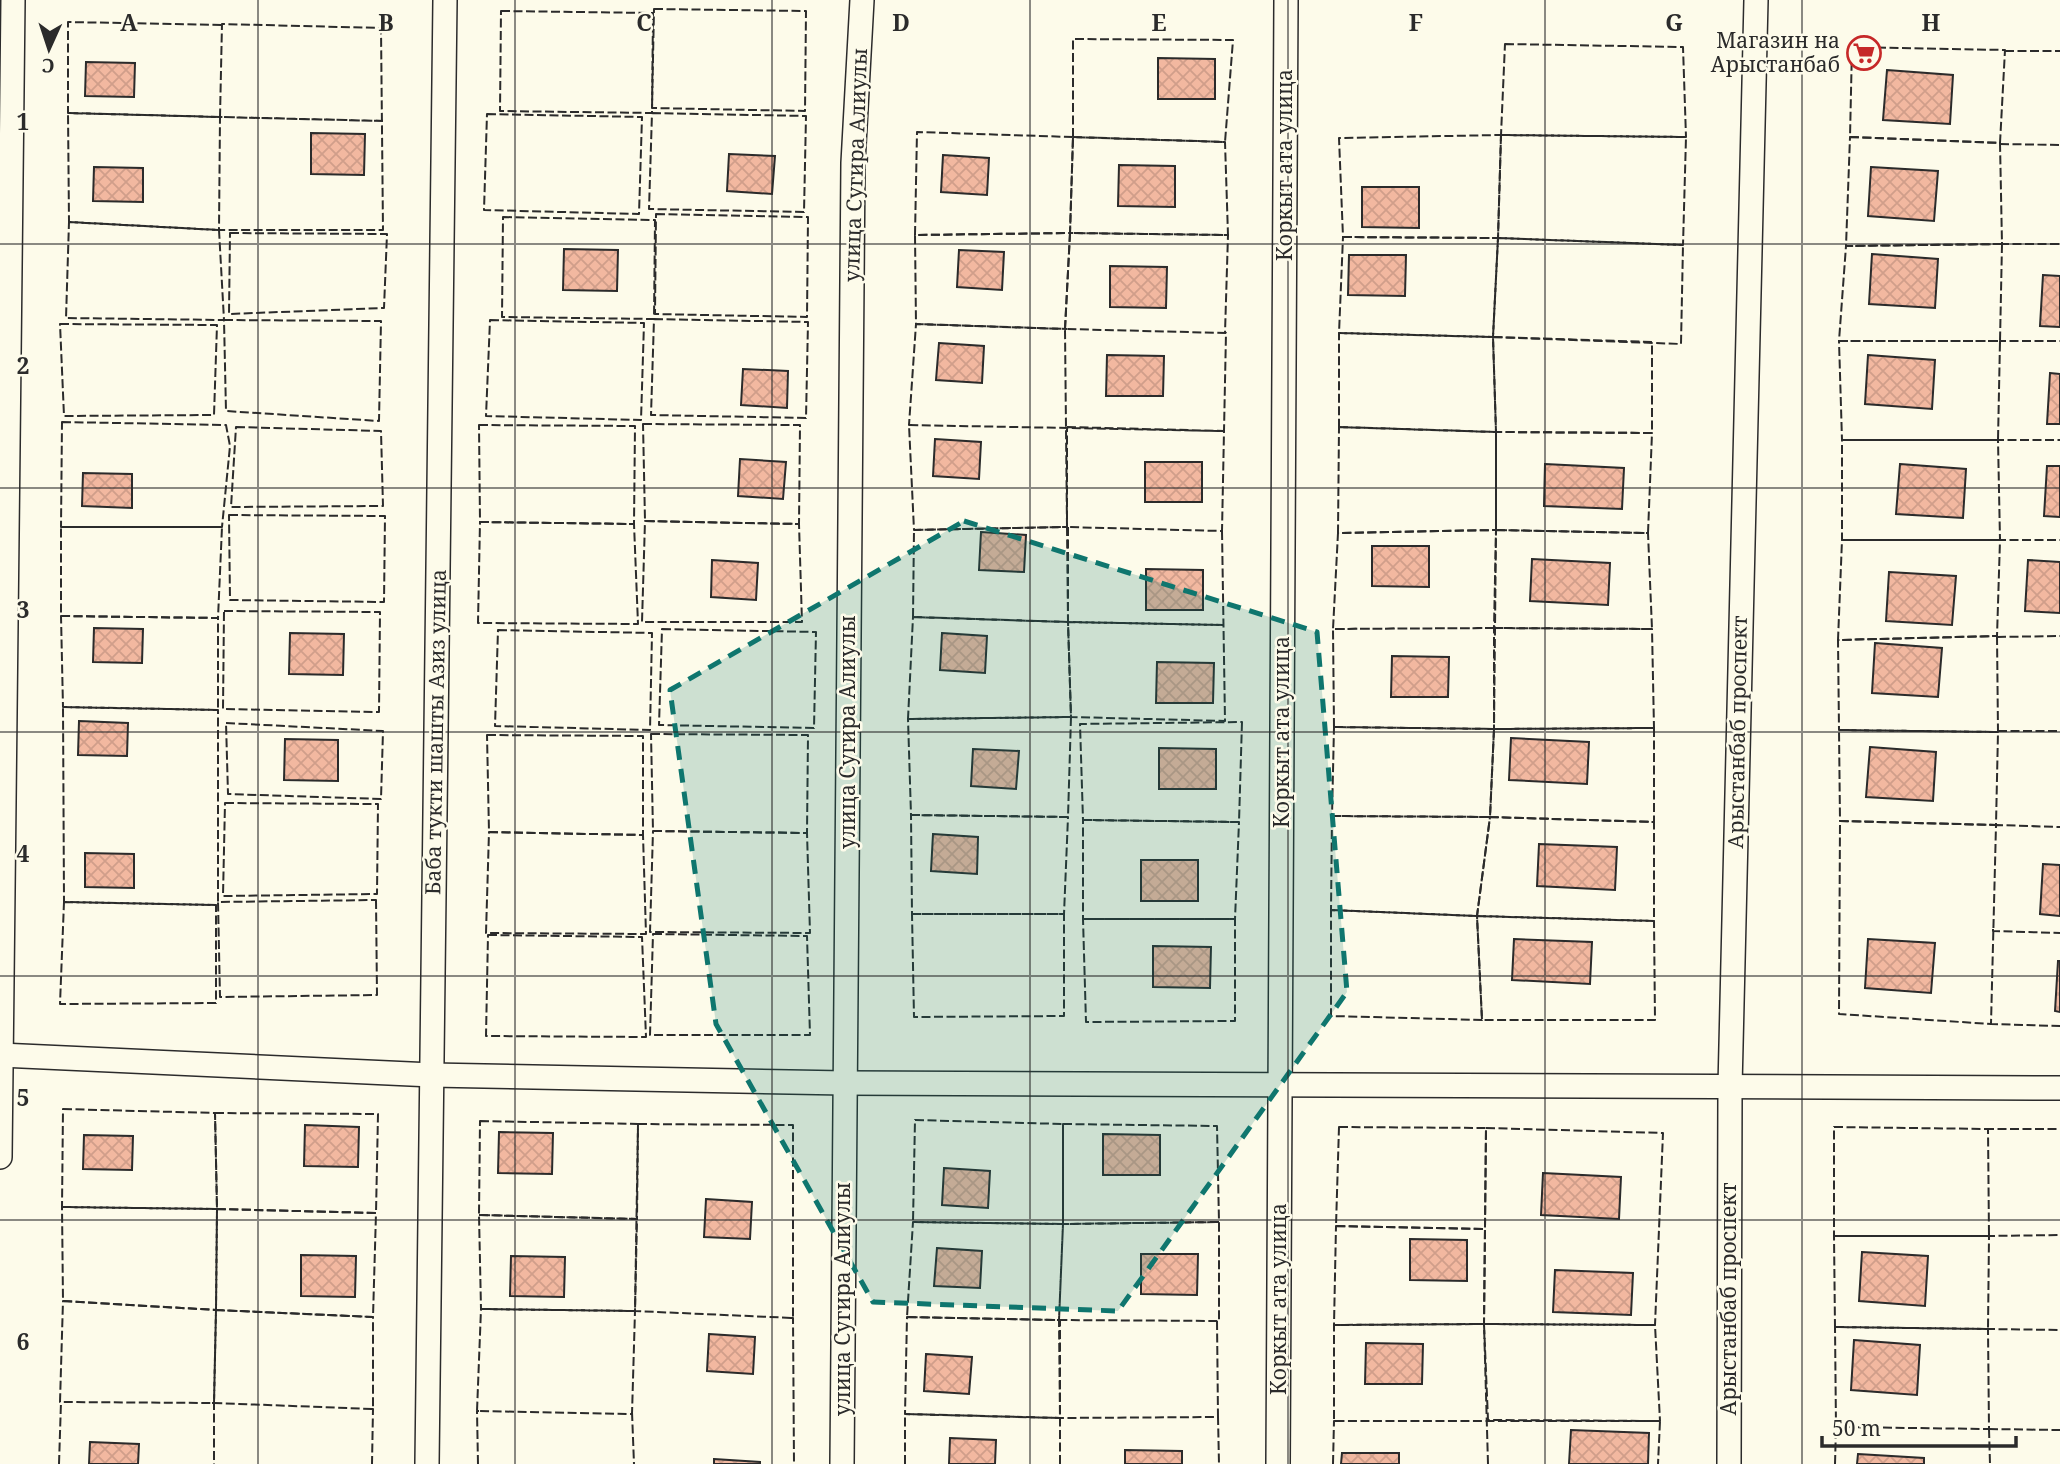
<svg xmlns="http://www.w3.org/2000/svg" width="2060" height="1464" viewBox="0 0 2060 1464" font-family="'Noto Serif',serif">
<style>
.building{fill:url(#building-cross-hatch);stroke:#2b2b2b;stroke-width:2}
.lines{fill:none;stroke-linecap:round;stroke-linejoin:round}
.minor-casing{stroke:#2b2b2b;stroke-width:26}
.minor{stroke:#fdfbea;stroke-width:23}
.fence{stroke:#2b2b2b;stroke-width:2;stroke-dasharray:9 3.5;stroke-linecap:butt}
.marked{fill:#0f766e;fill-opacity:0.2;stroke:#0f766e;stroke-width:5;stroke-dasharray:14 9;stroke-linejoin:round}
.grid{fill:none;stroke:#2b2b2b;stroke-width:2;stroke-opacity:0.55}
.labels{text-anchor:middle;stroke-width:5;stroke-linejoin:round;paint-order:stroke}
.poi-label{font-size:21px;fill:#2b2b2b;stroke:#fdfbea;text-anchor:end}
.street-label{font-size:21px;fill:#2b2b2b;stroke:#fdfbea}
.grid-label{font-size:23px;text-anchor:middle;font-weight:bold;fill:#2b2b2b;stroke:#fdfbea;stroke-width:5;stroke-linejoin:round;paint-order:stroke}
</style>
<defs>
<pattern id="building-cross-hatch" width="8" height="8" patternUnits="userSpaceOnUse" patternTransform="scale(1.75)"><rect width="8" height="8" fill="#f2b8a0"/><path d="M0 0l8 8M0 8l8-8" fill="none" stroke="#d09e8a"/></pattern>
</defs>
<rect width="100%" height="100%" fill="#fdfbea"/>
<g class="building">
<polygon points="1158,58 1215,59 1215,99 1158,99"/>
<polygon points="86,62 135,63 134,97 85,96"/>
<polygon points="1887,70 1953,75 1950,124 1883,120"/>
<polygon points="311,133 365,134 364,175 311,174"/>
<polygon points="729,154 775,156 772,194 727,191"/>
<polygon points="943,155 989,158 987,195 941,192"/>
<polygon points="1119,165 1175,166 1175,207 1118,206"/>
<polygon points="94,167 143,168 143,202 93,201"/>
<polygon points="1871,167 1938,171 1934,221 1868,216"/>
<polygon points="1362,187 1419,187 1419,228 1362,227"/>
<polygon points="564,249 618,250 617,291 563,290"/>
<polygon points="959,250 1004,252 1002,290 957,287"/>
<polygon points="1872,254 1938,259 1935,308 1869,304"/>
<polygon points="1349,255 1406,255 1405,296 1348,295"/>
<polygon points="1110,266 1167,267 1166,308 1110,307"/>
<polygon points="2043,275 2060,276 2060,327 2040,326"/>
<polygon points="939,343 984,346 982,383 936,380"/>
<polygon points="1107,355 1164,356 1163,396 1106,396"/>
<polygon points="1868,355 1935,360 1932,409 1865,404"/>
<polygon points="743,369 788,371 787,408 741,405"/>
<polygon points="2050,373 2060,374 2060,424 2047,424"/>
<polygon points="935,439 981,442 979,479 933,476"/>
<polygon points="740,459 786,462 783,499 738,496"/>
<rect x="1145" y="462" width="57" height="40"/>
<polygon points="1545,464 1624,468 1622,509 1544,506"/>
<polygon points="1900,464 1966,469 1963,518 1896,514"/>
<polygon points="2047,466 2060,466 2060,517 2044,516"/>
<polygon points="83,473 132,474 132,508 82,506"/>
<polygon points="981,532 1026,535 1024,572 979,570"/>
<polygon points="1372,546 1429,546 1429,587 1372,586"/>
<polygon points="1532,559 1610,563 1608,605 1530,601"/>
<polygon points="712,560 758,563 756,600 711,597"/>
<polygon points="2028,560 2060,562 2060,613 2025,611"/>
<polygon points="1146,569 1203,570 1203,610 1146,610"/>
<polygon points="1889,572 1956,576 1952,625 1886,621"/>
<polygon points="94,628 143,629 142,663 93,662"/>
<polygon points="290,633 344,634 343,675 289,674"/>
<polygon points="942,633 987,636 985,673 940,670"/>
<polygon points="1875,643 1942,648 1938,697 1872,693"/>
<polygon points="1392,656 1449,657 1448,697 1391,697"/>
<polygon points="1157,662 1214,663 1213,703 1156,703"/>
<polygon points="79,721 128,723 127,756 78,755"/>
<polygon points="1511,738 1589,742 1587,784 1509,780"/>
<polygon points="285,739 338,740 338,781 284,780"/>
<polygon points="1870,747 1936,752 1933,801 1866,797"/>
<polygon points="1159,748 1216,749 1216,789 1159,789"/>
<polygon points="973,749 1019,751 1016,789 971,786"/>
<polygon points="933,834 978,837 977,874 931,871"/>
<polygon points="1539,844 1617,847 1615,890 1537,886"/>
<polygon points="85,853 134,854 134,888 85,887"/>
<rect x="1141" y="860" width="57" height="41"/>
<polygon points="2043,864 2060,865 2060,916 2040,914"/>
<polygon points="1514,939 1592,942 1590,984 1512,980"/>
<polygon points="1868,939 1935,943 1931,993 1865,988"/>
<polygon points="1153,946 1211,947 1210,988 1153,987"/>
<polygon points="2058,961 2060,961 2060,1012 2055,1011"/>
<polygon points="305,1125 359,1127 358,1167 304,1166"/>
<polygon points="499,1132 553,1133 552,1174 498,1173"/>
<polygon points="1103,1134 1160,1135 1160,1175 1103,1175"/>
<polygon points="84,1135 133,1136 132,1170 83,1169"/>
<polygon points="944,1168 990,1171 988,1208 942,1205"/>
<polygon points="1543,1173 1621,1177 1619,1219 1541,1215"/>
<polygon points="706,1199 752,1202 750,1239 704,1237"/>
<polygon points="1410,1239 1467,1240 1467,1281 1410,1280"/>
<polygon points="937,1248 982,1251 980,1288 934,1286"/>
<polygon points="1862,1252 1928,1256 1925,1306 1859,1301"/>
<polygon points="1141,1254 1198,1254 1197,1295 1141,1294"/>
<polygon points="301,1255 356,1256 355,1297 301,1296"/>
<polygon points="511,1256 565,1257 564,1297 510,1296"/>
<polygon points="1555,1270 1633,1273 1631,1315 1553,1312"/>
<polygon points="709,1334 755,1337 753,1374 707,1371"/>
<polygon points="1854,1340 1920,1345 1917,1395 1851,1390"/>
<polygon points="1366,1343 1423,1344 1422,1384 1365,1384"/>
<polygon points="926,1354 972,1357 969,1394 924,1391"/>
<polygon points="1571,1430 1649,1433 1648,1464 1569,1464"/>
<polygon points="950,1438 996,1440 995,1464 949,1464"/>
<polygon points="90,1442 139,1444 138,1464 89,1464"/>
<polygon points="1125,1450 1182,1451 1182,1464 1125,1464"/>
<polygon points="1342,1453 1399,1453 1399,1464 1341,1464"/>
<polygon points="1858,1454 1924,1458 1924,1464 1857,1464"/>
<polygon points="714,1459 760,1462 760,1464 714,1464"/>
</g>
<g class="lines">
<g class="minor-casing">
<g id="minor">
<polyline points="0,1055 432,1075 845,1083 2060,1088"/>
<polyline points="0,1157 13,0"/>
<polyline points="427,1464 445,0"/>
<polyline points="842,1464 853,163 862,0"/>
<polyline points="1278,1464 1286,0"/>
<polyline points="1729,1464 1730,1087 1756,0"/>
</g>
</g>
<use href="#minor" class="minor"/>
<g class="fence">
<polygon points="654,9 806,11 805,111 652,108"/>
<polygon points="501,11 653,13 652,113 500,111"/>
<polygon points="1505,44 1683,47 1686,137 1501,135"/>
<polygon points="1852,47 2005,50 2000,143 1850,137"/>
<polyline points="2005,51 2060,51"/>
<polygon points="652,113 806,116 804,212 649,209"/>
<polygon points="487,114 642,117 639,214 484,210"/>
<polyline points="220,117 68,113 68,22 222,25"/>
<polyline points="383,121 220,117 222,24 381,28 383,230 219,230 220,117 383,121"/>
<polygon points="1501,135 1686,137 1683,245 1498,238"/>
<polygon points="1501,135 1498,238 1343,237 1339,138"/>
<polyline points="1073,137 1073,39 1233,40 1225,142 917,132 915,235 1070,233 1073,137"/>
<polygon points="1073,137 1225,142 1228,235 1070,233"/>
<polygon points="1850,137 2000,143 2002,244 1846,246"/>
<polyline points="2000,144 2060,145"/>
<polygon points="656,214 808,217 807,317 655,314"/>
<polygon points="503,217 655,220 654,319 502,317"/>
<polygon points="69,222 219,230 224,320 66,318"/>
<polyline points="219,228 219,230 69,222 68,113 220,117"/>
<polygon points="230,233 387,234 384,308 229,314"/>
<polygon points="1070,233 1065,329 916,324 915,235"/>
<polygon points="1343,237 1498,238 1493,337 1339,333"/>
<polygon points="1498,238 1683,245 1681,344 1493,337"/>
<polyline points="2002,242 2002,244 2060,244"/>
<polygon points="2002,244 2000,341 1839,341 1846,246"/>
<polygon points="654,319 808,322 806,418 651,415"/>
<polygon points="224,320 381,321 379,421 226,411"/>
<polygon points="490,320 644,323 641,420 486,416"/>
<polygon points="60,324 217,325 214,415 64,416"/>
<polyline points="1065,329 1070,233 1228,235 1225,333"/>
<polygon points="1493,337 1652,342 1652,433 1496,432"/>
<polygon points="1839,341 2000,341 1998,440 1842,440"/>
<polyline points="2000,344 2000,341 2060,341"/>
<polygon points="62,422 226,425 230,446 222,527 61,527"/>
<polygon points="643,424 800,425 799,524 645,521"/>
<polygon points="479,425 635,426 634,524 480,522"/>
<polyline points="912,425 909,425 916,324 1067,329"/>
<polygon points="236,427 381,431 383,506 231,507"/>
<polyline points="1067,427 1224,431 1222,531 1067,527 1065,329 1226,333 1224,431 909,425 914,530 1067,527 1067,427"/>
<polygon points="1339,427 1496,432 1496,530 1338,533"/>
<polyline points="1496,432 1496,530 1648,533 1652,433 1496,432 1339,427 1339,333 1493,337 1496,432"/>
<polygon points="1842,440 1998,440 2000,540 1842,540"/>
<polyline points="1998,443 1998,440 2060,440"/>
<polygon points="229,515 385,516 384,602 230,600"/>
<polygon points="645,521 799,524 802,622 642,622"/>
<polygon points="480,522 634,524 638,624 478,623"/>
<polygon points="61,527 222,527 218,618 61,616"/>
<polygon points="1067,527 1068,622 913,617 914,530"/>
<polyline points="1068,527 1068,622 1223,625"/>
<polygon points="1496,530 1648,533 1652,629 1494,628"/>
<polyline points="1222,531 1225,721 1071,717 1068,622 1223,625"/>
<polyline points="2000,537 2000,540 2060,540"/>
<polygon points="1842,540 2000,540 1997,636 1838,640"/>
<polygon points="224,611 380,612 379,712 223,709"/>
<polygon points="61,616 218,618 218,710 63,707"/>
<polygon points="913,617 1068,622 1071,717 908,719"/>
<polyline points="1494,628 1333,629 1334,727 1494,729 1496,530 1338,533 1333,629 1494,628"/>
<polygon points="1494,628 1652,629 1654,728 1494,729"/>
<polygon points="662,629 816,632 814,728 659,725"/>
<polygon points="498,630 652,633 650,730 495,726"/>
<polygon points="1997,636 1998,732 1839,730 1838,640"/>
<polyline points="1997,637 2060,636"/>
<polygon points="63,707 218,710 218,902 216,905 64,902"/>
<polygon points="1071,717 1068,817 911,815 908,719"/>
<polygon points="1242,722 1239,822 1083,820 1080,724"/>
<polygon points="226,723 383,731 381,799 228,794"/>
<polygon points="1334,727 1494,729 1490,817 1332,816"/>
<polygon points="1654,728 1654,822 1490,817 1494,729"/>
<polygon points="1839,730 1998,732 1996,825 1840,821"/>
<polyline points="1998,731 2060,731"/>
<polygon points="651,734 808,735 807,833 653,831"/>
<polygon points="487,735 643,736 643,835 489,832"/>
<polygon points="225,803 378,804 377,894 223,896"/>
<polygon points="911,815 1068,817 1064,914 912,914"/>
<polygon points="1332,816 1490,817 1477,916 1331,910"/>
<polygon points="1490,817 1654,822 1654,921 1477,916"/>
<polygon points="1083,820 1239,822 1235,919 1083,919"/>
<polygon points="1840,821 1996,825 1991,1024 1839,1014"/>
<polyline points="1996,827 1996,825 2060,827"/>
<polygon points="653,831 807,833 810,933 650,932"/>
<polygon points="489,832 643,835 646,934 486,933"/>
<polygon points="376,900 377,995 220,997 218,902"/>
<polygon points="64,902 216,905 216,1003 60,1004"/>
<polygon points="1331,910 1477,916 1482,1020 1331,1016"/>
<polygon points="912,914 1064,914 1064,1016 914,1017"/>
<polygon points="1477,916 1654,921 1655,1020 1482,1020"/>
<polygon points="1083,919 1235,919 1235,1021 1086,1022"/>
<polyline points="1993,929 1993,931 2060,933"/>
<polygon points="653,934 807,936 810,1035 650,1035"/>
<polygon points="488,935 642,937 646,1037 486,1036"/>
<polyline points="1991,1022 1991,1024 2060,1026"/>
<polygon points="63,1109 215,1113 217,1209 62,1207"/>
<polygon points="215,1113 378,1114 376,1213 217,1209"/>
<polygon points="915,1120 1063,1124 1063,1224 913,1222"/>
<polygon points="480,1121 638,1124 637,1219 479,1215"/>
<polygon points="638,1124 793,1125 793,1318 635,1311"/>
<polygon points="1063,1124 1217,1126 1219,1222 1063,1224"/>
<polygon points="1339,1127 1486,1128 1485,1229 1336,1226"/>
<polygon points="1834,1127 1988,1129 1989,1236 1834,1236"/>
<polygon points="1486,1128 1663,1133 1655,1325 1484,1324"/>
<polyline points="1988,1132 1988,1129 2060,1129"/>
<polygon points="62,1207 217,1209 216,1310 63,1301"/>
<polygon points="217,1209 376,1213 373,1317 216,1310"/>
<polygon points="479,1215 637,1219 635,1311 481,1309"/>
<polyline points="1063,1224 1059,1320 907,1317 913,1222 1063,1224 1219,1222 1219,1321 1059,1320 1063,1224"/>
<polygon points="1336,1226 1485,1229 1484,1324 1334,1325"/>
<polyline points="1989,1233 1989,1236 2060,1235"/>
<polygon points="1834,1236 1989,1236 1988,1329 1835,1327"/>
<polygon points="63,1301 216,1310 214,1403 60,1402"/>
<polygon points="481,1309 635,1311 632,1414 477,1411"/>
<polygon points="216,1310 373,1317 373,1409 214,1403"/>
<polygon points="907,1317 1059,1320 1060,1418 905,1414"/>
<polyline points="790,1318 793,1318 794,1464"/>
<polygon points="1484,1324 1655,1325 1660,1421 1488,1420"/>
<polygon points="1835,1327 1988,1329 1989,1429 1836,1427"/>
<polyline points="1988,1331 1988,1329 2060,1330"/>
<polyline points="212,1403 214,1403 214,1464"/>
<polyline points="370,1409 373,1409 372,1464"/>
<polyline points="632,1412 634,1464"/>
<polyline points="1217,1417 1218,1417 1219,1464"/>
<polyline points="1989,1429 2060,1430"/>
<polyline points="1989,1429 1990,1464"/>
<polyline points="59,1464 61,1402"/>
<polyline points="478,1464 477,1411 479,1411"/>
<polyline points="905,1464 905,1414 1060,1418 1218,1417 1217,1321"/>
<polyline points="1060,1464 1060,1320"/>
<polyline points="1333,1464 1334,1421 1336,1421"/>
<polyline points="1488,1464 1484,1324 1334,1325 1334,1421 1660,1421 1658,1464"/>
<polyline points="1835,1464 1836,1427 1839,1427"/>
</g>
</g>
<path class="marked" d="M964,521l353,111 30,360 -229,319 -245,-9 -157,-278 -46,-334z"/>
<path class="grid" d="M258,0v1464M515,0v1464M772,0v1464M1030,0v1464M1288,0v1464M1545,0v1464M1802,0v1464M0,244h2060M0,488h2060M0,732h2060M0,976h2060M0,1220h2060"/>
<defs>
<g id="supermarket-ring" transform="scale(1.75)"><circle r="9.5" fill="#fdfbea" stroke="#c62828" stroke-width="1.5"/><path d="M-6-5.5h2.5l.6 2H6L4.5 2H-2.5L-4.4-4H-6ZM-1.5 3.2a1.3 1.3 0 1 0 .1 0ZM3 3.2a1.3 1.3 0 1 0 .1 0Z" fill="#c62828"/></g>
</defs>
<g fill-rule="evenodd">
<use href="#supermarket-ring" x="1864" y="53"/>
</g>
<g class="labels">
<g class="poi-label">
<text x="1840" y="48">Магазин на<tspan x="1840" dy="24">Арыстанбаб</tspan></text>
</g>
<g class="street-label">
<text transform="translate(856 165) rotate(-88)" y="7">улица Сугира Алиулы</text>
<text transform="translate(1285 165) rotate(-90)" y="7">Коркыт ата улица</text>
<text transform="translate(436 732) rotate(-89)" y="7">Баба тукти шашты Азиз улица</text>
<text transform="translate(848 732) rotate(-90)" y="7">улица Сугира Алиулы</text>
<text transform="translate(1282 732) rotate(-90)" y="7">Коркыт ата улица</text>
<text transform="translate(1738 732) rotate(-89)" y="7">Арыстанбаб проспект</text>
<text transform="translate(843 1299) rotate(-90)" y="7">улица Сугира Алиулы</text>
<text transform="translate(1279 1299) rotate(-90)" y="7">Коркыт ата улица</text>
<text transform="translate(1729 1299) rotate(-90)" y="7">Арыстанбаб проспект</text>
</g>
</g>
<g class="grid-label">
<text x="129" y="31">A</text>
<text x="386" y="31">B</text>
<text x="644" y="31">C</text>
<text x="901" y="31">D</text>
<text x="1159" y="31">E</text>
<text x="1416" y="31">F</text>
<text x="1674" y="31">G</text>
<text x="1931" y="31">H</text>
<text x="23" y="130">1</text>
<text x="23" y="374">2</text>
<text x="23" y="618">3</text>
<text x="23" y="862">4</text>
<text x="23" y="1106">5</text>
<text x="23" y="1350">6</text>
</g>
<g transform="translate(49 49) rotate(183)" stroke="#fdfbea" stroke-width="5" paint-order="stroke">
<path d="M0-5L12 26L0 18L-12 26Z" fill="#2b2b2b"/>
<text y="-10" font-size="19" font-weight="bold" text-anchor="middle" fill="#2b2b2b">С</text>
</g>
<path d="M1822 1436v10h194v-10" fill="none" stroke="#2b2b2b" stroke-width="3.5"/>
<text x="1832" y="1436" font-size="21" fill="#2b2b2b" stroke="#fdfbea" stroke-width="5" paint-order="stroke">50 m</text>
</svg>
